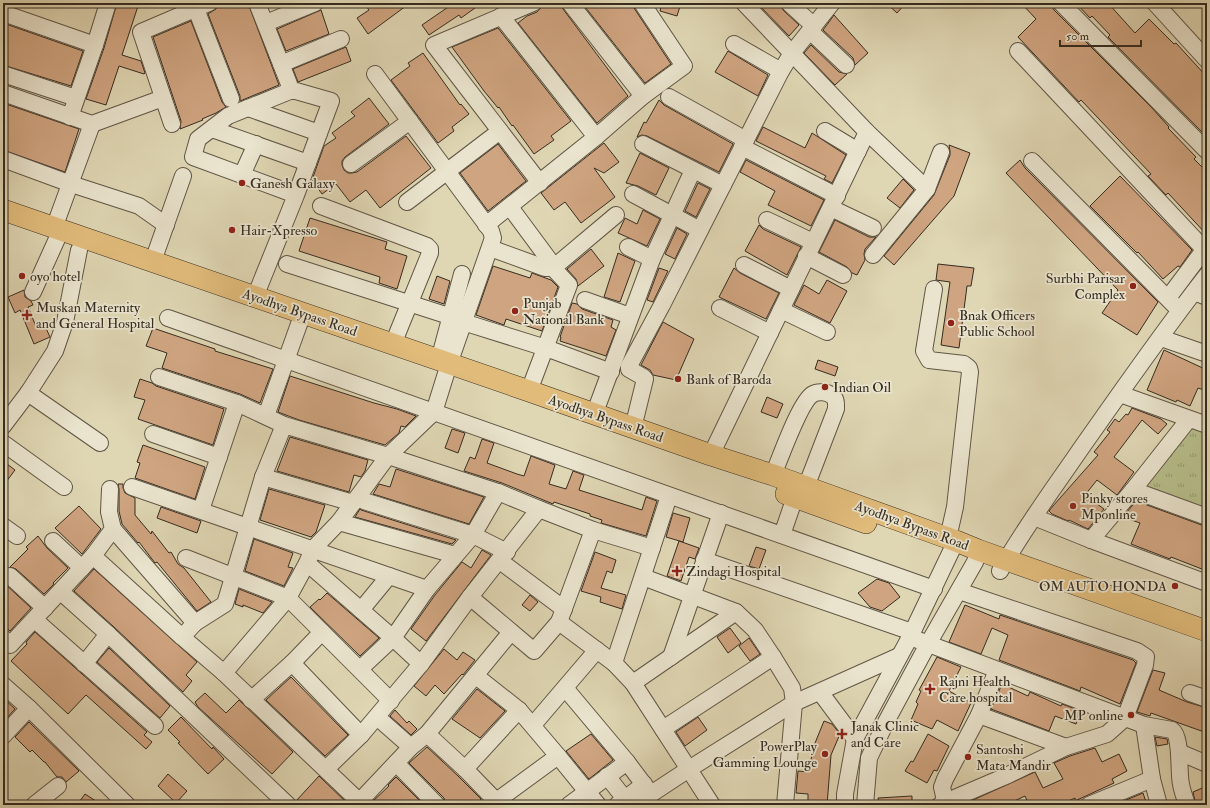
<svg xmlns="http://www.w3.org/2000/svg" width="1210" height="808" viewBox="0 0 1210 808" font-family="'IM FELL Double Pica',serif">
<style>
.grass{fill:url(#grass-tufts);stroke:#767456}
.building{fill:#cfa480;stroke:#352c21}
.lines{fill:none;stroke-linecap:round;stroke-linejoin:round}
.minor-casing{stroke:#605646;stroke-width:18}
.major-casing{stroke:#352c21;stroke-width:22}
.minor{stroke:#eae4ce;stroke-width:16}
.major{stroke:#e0bb7a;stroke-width:21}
.poi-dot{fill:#8f2418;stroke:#eae4ce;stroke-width:1.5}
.labels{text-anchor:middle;stroke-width:3.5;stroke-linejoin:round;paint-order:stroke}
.poi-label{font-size:14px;fill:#352c21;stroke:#eae4ce;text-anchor:start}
.street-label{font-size:14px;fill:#352c21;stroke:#eae4ce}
</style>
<defs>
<pattern id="grass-tufts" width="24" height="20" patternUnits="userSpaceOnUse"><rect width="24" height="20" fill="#b6bd8a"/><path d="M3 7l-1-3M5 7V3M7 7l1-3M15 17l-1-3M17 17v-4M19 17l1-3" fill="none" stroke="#959a70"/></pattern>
</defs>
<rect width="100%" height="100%" fill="#dfd6b3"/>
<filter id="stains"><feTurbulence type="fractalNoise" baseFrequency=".005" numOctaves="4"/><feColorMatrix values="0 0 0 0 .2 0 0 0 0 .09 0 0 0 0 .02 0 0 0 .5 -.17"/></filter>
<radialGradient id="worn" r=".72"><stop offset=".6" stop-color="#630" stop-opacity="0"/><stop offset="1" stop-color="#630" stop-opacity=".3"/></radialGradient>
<polygon class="grass" points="1188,419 1207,426 1207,515 1134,490"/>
<g class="building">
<polygon points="117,3 139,3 122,55 141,61 145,73 144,74 119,66 106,105 86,99 104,48"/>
<polygon points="218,3 248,3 279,85 240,101 240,96 208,14 216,9"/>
<polygon points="364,3 410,3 368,34 357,18 369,10"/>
<polygon points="454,3 482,3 461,18 459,15 429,35 422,25"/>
<polygon points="545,3 561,3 563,9 628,96 597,123 518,23 527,16 537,12"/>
<polygon points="582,3 633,3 634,8 671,64 645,83"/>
<polygon points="662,3 681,3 677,16 660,11"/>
<polygon points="757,3 780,3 783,10 799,25 789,36"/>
<polygon points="886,3 906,3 897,13"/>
<polygon points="1021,3 1050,3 1054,10 1152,108 1169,127 1168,128 1196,157 1194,159 1207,172 1207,199 1202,203 1207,208 1207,235 1168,193 1166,195 1148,176 1151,174 1117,138 1081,100 1079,102 1018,37 1036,19"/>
<polygon points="1076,3 1108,3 1135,33 1149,19 1174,44 1176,43 1207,77 1207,137 1108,37 1110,35 1092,16 1090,18"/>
<polygon points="321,10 329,34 286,51 277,29"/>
<polygon points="834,15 868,53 855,65 853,58 823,30"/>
<polygon points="191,21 222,102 226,107 216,113 202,119 203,120 180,129 181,121 153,37"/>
<polygon points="3,23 83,51 71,86 3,65"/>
<polygon points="498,28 571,121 551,136 554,140 534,154 513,125 512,126 499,107 498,108 484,91 452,47"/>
<polygon points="811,45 839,72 847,74 835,85 804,53"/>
<polygon points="346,47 351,61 298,82 293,69"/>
<polygon points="728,51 768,75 758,96 715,72"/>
<polygon points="423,53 460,105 461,104 469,114 452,127 454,131 438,143 391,80 410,66 408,63"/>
<polygon points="369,98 389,124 345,157 342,161 342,165 344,170 348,173 352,173 357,172 406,136 431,168 380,208 366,190 350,202 336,184 322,194 312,180 324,146 336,138 332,133 355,116 351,112"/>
<polygon points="659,100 664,105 733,144 719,172 647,136 642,135 637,137 644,122 646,123"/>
<polygon points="3,103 79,129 65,172 3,150"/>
<polygon points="763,127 805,148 812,133 846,155 832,183 824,179 826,176 756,141"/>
<polygon points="604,143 619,162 604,173 594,168 615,197 581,223 565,202 554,210 541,193"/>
<polygon points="498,144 526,181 488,211 460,173"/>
<polygon points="949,145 970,153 954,196 894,265 884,256 934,195 950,155 950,151"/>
<polygon points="640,153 669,168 656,195 638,186 626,183"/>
<polygon points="746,160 824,200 811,226 768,205 775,191 740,172"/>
<polygon points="1020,160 1025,168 1158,302 1137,335 1102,313 1118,290 1006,173"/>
<polygon points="1120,176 1192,250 1180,267 1178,266 1163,279 1138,252 1137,253 1090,206"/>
<polygon points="903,179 914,190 900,208 887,198"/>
<polygon points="698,183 710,189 696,217 685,211"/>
<polygon points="643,210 660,219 647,246 618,233 625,218 637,224"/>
<polygon points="310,218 387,242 385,249 407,256 397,289 379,283 380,277 299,251"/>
<polygon points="835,220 869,237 876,237 865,249 864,254 865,260 857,275 852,273 847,267 819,252"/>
<polygon points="759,225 763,229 801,247 787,275 745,251"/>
<polygon points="677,228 687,234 675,259 665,254"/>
<polygon points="591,249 604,266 578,286 576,279 567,269"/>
<polygon points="618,253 635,261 620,302 604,297"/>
<polygon points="938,264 974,268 971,286 967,286 959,348 941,345 950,282 936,280"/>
<polygon points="493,266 530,278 532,273 551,280 558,287 542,331 506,319 504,325 476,315"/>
<polygon points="659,268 668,271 653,302 647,300"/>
<polygon points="734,268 740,273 779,293 766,319 719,297"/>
<polygon points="437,276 450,281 444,304 429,299"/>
<polygon points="827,280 847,291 830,323 794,305 804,285 819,294"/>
<polygon points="24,290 25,297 31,301 33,305 28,307 37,329 45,326 50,337 34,344 20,310 15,313 8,297"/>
<polygon points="572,303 577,304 582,309 613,320 611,327 616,330 606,356 560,341 561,337 560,337"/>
<polygon points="663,322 694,339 676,380 653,375 650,370 641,365"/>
<polygon points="153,328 215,349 215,351 273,369 260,403 240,394 162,368 167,353 146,346"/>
<polygon points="1164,350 1207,370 1207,391 1198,388 1190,406 1177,400 1176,402 1147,390"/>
<polygon points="818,360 838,367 835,376 815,369"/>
<polygon points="290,376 374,403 397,409 416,416 405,427 401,426 399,433 385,445 299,420 278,412"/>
<polygon points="140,379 152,383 156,386 224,409 213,445 138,419 145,400 134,397"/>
<polygon points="767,397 783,404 777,418 761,412"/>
<polygon points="1132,408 1161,419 1167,424 1158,434 1142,420 1114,457 1134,472 1120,491 1117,495 1097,480 1085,495 1104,509 1088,529 1069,520 1068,521 1052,514 1049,511 1053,506 1098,455 1094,452 1110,432 1107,430 1115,419 1119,422 1126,414 1128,415"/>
<polygon points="452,429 465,433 458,453 445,448"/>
<polygon points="290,437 368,460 365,471 361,477 354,475 349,492 277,471"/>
<polygon points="482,439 494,443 487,463 517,474 524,476 531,456 555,465 549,484 566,489 573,471 584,475 579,490 642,510 646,497 657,501 646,536 601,523 602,520 590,516 590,514 554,502 553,504 502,483 464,471 470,457 475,459"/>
<polygon points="143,445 205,467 195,499 135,478 140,463 137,462"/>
<polygon points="3,461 15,470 3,486"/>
<polygon points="396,469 484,497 469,524 373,494 379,484 390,487"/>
<polygon points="118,484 123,484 123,488 125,493 135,498 135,515 151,534 152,531 169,553 171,552 178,564 184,568 211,602 197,611 157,562 155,563 139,542 138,543 122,524 119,511 119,489"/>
<polygon points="269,489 325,505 316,532 311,537 260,520"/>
<polygon points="1136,501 1207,527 1207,571 1171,557 1170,559 1131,544 1140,523 1123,517"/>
<polygon points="79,506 101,529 82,554 55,528"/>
<polygon points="161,507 201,521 197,533 157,518"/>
<polygon points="360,509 361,510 456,540 452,544 355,517"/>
<polygon points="673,513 690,518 683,542 666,537"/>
<polygon points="38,536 47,548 68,568 53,583 54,584 44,594 16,569 10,567 28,549 26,547"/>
<polygon points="254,539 293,553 288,567 293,568 284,586 245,571"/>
<polygon points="679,541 699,548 695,559 689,557 681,581 667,576"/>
<polygon points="756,547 766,550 759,569 749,566"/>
<polygon points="482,550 491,555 426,641 411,629 435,595 462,562 471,568"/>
<polygon points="595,552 616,560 612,573 607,571 601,588 626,595 622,609 600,602 601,597 581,591"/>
<polygon points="94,569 197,662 186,675 192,681 183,692 114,627 74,591"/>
<polygon points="877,579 889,583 900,597 882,611 870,607 858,593"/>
<polygon points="3,582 31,608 10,631 3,625"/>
<polygon points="239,589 272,602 263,613 243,605 243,607 235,604"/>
<polygon points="327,593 379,638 360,656 310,607 319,599 320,600"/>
<polygon points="530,595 538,602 530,611 522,605"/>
<polygon points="965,605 999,619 1000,615 1133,660 1136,663 1120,704 1081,687 1080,691 999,660 1008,635 992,628 981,654 949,642"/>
<polygon points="730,628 741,643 728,653 717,637"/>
<polygon points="35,632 147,732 144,735 152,742 146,749 86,695 68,714 11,661 27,644 26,642"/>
<polygon points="749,638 760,654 750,661 739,646"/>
<polygon points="109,648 170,706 160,718 97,662"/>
<polygon points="444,649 457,660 463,652 475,660 463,675 462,674 444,694 435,685 426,696 414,686"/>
<polygon points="937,657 961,667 949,691 971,703 958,731 937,720 932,729 911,720 918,704 916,702 921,691 919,690"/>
<polygon points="1153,670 1165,673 1159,690 1187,702 1207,708 1207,733 1151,713 1150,716 1137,712"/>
<polygon points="291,677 348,735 325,756 266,700"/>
<polygon points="1002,684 1028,696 1030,692 1061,706 1062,704 1081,711 1076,724 1055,716 1049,731 991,709"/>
<polygon points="477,689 505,711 480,738 452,719"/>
<polygon points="205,693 226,713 239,700 293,752 272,774 198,707 195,702"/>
<polygon points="3,698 15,709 3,722"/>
<polygon points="395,710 407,723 409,721 417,729 411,735 390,716"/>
<polygon points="181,717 212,749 213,747 224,759 208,774 178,743 180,742 168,730"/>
<polygon points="698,717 707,730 685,746 676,732"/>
<polygon points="824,721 832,724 840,734 831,755 827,805 808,805 808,794 796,793 798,771 809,772 813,748"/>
<polygon points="29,722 79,771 66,782 62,777 57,777 45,762 44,762 32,750 30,752 15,737"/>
<polygon points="591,734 613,760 589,779 566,751"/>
<polygon points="928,734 949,746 937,771 934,770 927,783 905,771 911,761 913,762"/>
<polygon points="1155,737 1167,739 1168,744 1157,746"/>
<polygon points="427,747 458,776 481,799 476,805 446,805 444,798 409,763"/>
<polygon points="1095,748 1102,762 1119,754 1127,771 1112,779 1114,783 1075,801 1075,798 1060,805 1029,805 1025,796 1006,805 962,805 1035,772 1043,788 1063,779 1054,763 1070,756"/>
<polygon points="168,774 187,791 176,803 158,786"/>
<polygon points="319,776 349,805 297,805 296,801"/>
<polygon points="396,777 424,805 372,805 372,802 389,786 388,785"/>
<polygon points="1207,786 1207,805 1196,805 1193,792"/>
<polygon points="1143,793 1147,805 1128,805 1126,800"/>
<polygon points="85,794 102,805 77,805"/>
<polygon points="912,796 912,805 879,805 878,798"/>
</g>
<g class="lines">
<g class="minor-casing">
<g id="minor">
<polyline points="257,3 289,84"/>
<polyline points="533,3 434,45 540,183"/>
<polyline points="570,3 643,96"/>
<polyline points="744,3 867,132 927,189"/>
<polyline points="789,3 814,26"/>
<polyline points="1061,3 1207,151"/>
<polyline points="1155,3 1207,60"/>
<polyline points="196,9 231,99"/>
<polyline points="3,13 95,45"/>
<polyline points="501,16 596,137"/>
<polyline points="266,23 315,3"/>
<polyline points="810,31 846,65"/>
<polyline points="734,44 781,71"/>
<polyline points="1018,51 1204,249"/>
<polyline points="281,64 341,39"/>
<polyline points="3,74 76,98"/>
<polyline points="3,93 92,124 163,98"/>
<polyline points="669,97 746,140"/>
<polyline points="248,108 319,133"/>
<polyline points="70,117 95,45 108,3"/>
<polyline points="172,124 141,32 209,3"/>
<polyline points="212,129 308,163"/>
<polyline points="825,131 858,151"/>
<polyline points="643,144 723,185"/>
<polyline points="742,147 837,196"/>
<polyline points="3,159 71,184 139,206 166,225"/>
<polyline points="1032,161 1179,310"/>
<polyline points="351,164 410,121"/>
<polyline points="242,175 256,144"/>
<polyline points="633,194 700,230"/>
<polyline points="407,202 500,131"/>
<polyline points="321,206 427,246 430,249 430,253 393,344"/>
<polyline points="510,207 550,261 553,268 616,215"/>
<polyline points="831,208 873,228"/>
<polyline points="767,220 813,242"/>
<polyline points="486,225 596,137 643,96 684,66 642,3"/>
<polyline points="54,228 92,124"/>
<polyline points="628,247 652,259"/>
<polyline points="490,248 545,268 553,268 569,285 529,391"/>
<polyline points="873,255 927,189 941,152"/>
<polyline points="806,256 843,275"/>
<polyline points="153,261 183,176"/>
<polyline points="287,264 452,317"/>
<polyline points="744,265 791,289"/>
<polyline points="934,289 924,351 929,360 964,364 969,368 970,372 955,507 948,538"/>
<polyline points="33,292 61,230"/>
<polyline points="1194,292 1207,297"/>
<polyline points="255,297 296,195 331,101 296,91 290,91 228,116 198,139 193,157 296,195"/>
<polyline points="1168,298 1207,246"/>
<polyline points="585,300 630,316"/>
<polyline points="720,308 770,333"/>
<polyline points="781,310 827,332"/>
<polyline points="168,318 934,589"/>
<polyline points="463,322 546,348 611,372"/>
<polyline points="1161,338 1207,354"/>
<polyline points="439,360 462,274"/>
<polyline points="159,377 237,403 284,425 388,456 498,492 539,509 593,530 652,548"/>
<polyline points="28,393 100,443"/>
<polyline points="1120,394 1207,425"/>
<polyline points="594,415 652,259 693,170"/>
<polyline points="266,416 303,313"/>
<polyline points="3,426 28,393 55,351 65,322 79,250"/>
<polyline points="633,428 645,379 643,377 629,369 629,366 662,305 781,71 792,53 832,3"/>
<polyline points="153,434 219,457"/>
<polyline points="3,443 64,487"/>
<polyline points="711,455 867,132"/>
<path d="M773,475c7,-16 27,-74 40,-81 5,-3 14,-2 18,1 6,4 5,8 5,14l-30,78"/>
<polyline points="263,477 353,503"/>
<polyline points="132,487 427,589"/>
<polyline points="1133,490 1207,517"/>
<polyline points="364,501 473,535 507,552"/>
<polyline points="201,510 237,403"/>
<polyline points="1034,517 1091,540 1207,583"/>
<polyline points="339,522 455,555"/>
<polyline points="3,526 17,536"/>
<polyline points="113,529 195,623"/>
<polyline points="782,535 795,497"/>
<polyline points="1091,540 1133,490 1189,419"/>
<polyline points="53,541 82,568"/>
<polyline points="93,556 182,637 224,673 363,805"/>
<polyline points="186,558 288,598 391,701"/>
<polyline points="704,560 912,632"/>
<polyline points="500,561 564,609"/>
<polyline points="307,563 393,638 421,664"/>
<path d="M1000,571c24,-43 54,-83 82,-124 41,-58 81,-116 125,-172"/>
<polyline points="10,576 45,608"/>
<polyline points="643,577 736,612 755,630 773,657 792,688 794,703 785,805"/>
<polyline points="61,592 108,634 288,805"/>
<polyline points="470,597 534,651 559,622 593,530"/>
<polyline points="361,610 389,576"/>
<polyline points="35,620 155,726"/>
<polyline points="559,622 614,663 633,683 712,805"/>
<polyline points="182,637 195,623 225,604 263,477 284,425"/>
<path d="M910,637l234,88 28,5c10,7 6,42 9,54 1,7 4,14 6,21"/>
<polyline points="3,638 10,645 93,556 113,529 109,512 110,489"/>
<polyline points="671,657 721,513"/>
<polyline points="292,663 361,735"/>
<polyline points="614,663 669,496"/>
<polyline points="84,664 108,634"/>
<polyline points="360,669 393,638 427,589 473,535 498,492"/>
<polyline points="224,673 288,598 307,563 313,549 339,522 388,456 434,412 449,364 493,238 491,231 375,74"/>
<polyline points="476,676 519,710 558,756 598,805"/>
<polyline points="633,683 736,612"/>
<polyline points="3,685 29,708 127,805"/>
<polyline points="565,688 627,762 651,794"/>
<polyline points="820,692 855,739"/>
<polyline points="1190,693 1207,699"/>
<polyline points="251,700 292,663 322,632"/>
<polyline points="979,715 1066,747"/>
<polyline points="377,717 411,747"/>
<polyline points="533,725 597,650"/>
<polyline points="1144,725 1152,779 1159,805"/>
<polyline points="663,729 773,657"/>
<polyline points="427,734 465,769 500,805"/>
<polyline points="3,736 29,708"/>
<polyline points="1179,752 1207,764"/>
<polyline points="396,763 437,805"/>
<polyline points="326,769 361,735 421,664 470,597 539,509"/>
<polyline points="465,769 519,710"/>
<polyline points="607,776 625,799"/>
<polyline points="359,802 411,747 427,734 511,632"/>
<polyline points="34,805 58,786"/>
<polyline points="491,805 558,756"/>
<polyline points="569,805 627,762"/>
<polyline points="617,805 644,784"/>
<polyline points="637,805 651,794 689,769 794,703 899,656"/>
<polyline points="845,805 845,794 855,739 910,637 956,541"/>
<polyline points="865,805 869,758 886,722 928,644 975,562 978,550"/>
<polyline points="940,805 945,802 1006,776 1066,747 1107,734 1125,718 1145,665 1146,657 1137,651 959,591"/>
<polyline points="946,805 942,787 945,779 979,715 997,670"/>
<polyline points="1089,805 1152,779"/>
</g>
</g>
<g class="major-casing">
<g id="major">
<polyline points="3,210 529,391 711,455 773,475 956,541 978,550 1207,631"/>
<polyline points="786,494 866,523"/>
</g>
</g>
<use href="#minor" class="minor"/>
<use href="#major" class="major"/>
</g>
<g class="poi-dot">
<circle cx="242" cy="183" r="4"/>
<circle cx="232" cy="230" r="4"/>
<circle cx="22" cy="276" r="4"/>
<circle cx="1133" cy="286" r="4"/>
<circle cx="515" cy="311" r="4"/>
<path d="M25 309h4v4h4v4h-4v4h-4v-4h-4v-4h4z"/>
<circle cx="951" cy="323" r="4"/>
<circle cx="678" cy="379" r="4"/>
<circle cx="825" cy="387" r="4"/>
<circle cx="1073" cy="506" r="4"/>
<path d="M675 565h4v4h4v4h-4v4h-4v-4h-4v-4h4z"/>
<circle cx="1175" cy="586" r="4"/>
<path d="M928 683h4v4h4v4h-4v4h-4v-4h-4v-4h4z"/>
<circle cx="1131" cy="715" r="4"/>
<path d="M840 728h4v4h4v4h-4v4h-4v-4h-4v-4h4z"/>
<circle cx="825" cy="754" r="4"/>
<circle cx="968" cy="757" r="4"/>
</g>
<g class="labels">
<g class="poi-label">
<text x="250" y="188">Ganesh Galaxy</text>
<text x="240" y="235">Hair-Xpresso</text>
<text x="30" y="281">oyo hotel</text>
<text x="1125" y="283" text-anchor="end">Surbhi Parisar<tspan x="1125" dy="16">Complex</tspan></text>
<text x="523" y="308">Punjab<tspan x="523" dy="16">National Bank</tspan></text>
<text x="36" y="312">Muskan Maternity<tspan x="36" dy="16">and General Hospital</tspan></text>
<text x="959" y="320">Bnak Officers<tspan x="959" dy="16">Public School</tspan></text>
<text x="686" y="384">Bank of Baroda</text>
<text x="833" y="392">Indian Oil</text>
<text x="1081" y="503">Pinky stores<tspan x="1081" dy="16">Mponline</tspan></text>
<text x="686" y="576">Zindagi Hospital</text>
<text x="1167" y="591" text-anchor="end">OM AUTO HONDA</text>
<text x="939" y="686">Rajni Health<tspan x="939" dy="16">Care hospital</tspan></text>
<text x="1123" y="720" text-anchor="end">MP online</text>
<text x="851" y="731">Janak Clinic<tspan x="851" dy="16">and Care</tspan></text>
<text x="817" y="751" text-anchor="end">PowerPlay<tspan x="817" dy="16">Gamming Lounge</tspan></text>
<text x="976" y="754">Santoshi<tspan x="976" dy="16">Mata Mandir</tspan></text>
</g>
<g class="street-label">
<text transform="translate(300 312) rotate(19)" y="5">Ayodhya Bypass Road</text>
<text transform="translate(606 418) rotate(19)" y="5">Ayodhya Bypass Road</text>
<text transform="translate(912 525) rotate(20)" y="5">Ayodhya Bypass Road</text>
</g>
</g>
<rect width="1210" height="808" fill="none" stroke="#dfd6b3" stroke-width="16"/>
<rect x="4" y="4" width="1202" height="800" fill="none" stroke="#352c21" stroke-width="2"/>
<rect x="8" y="8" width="1194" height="792" fill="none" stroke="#352c21"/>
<path d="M1060 40v6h81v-6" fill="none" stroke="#352c21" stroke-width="2"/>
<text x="1066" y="40" font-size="12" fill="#352c21" stroke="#eae4ce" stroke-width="3" paint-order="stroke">50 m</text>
<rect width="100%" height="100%" filter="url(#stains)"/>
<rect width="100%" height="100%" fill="url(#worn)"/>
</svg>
